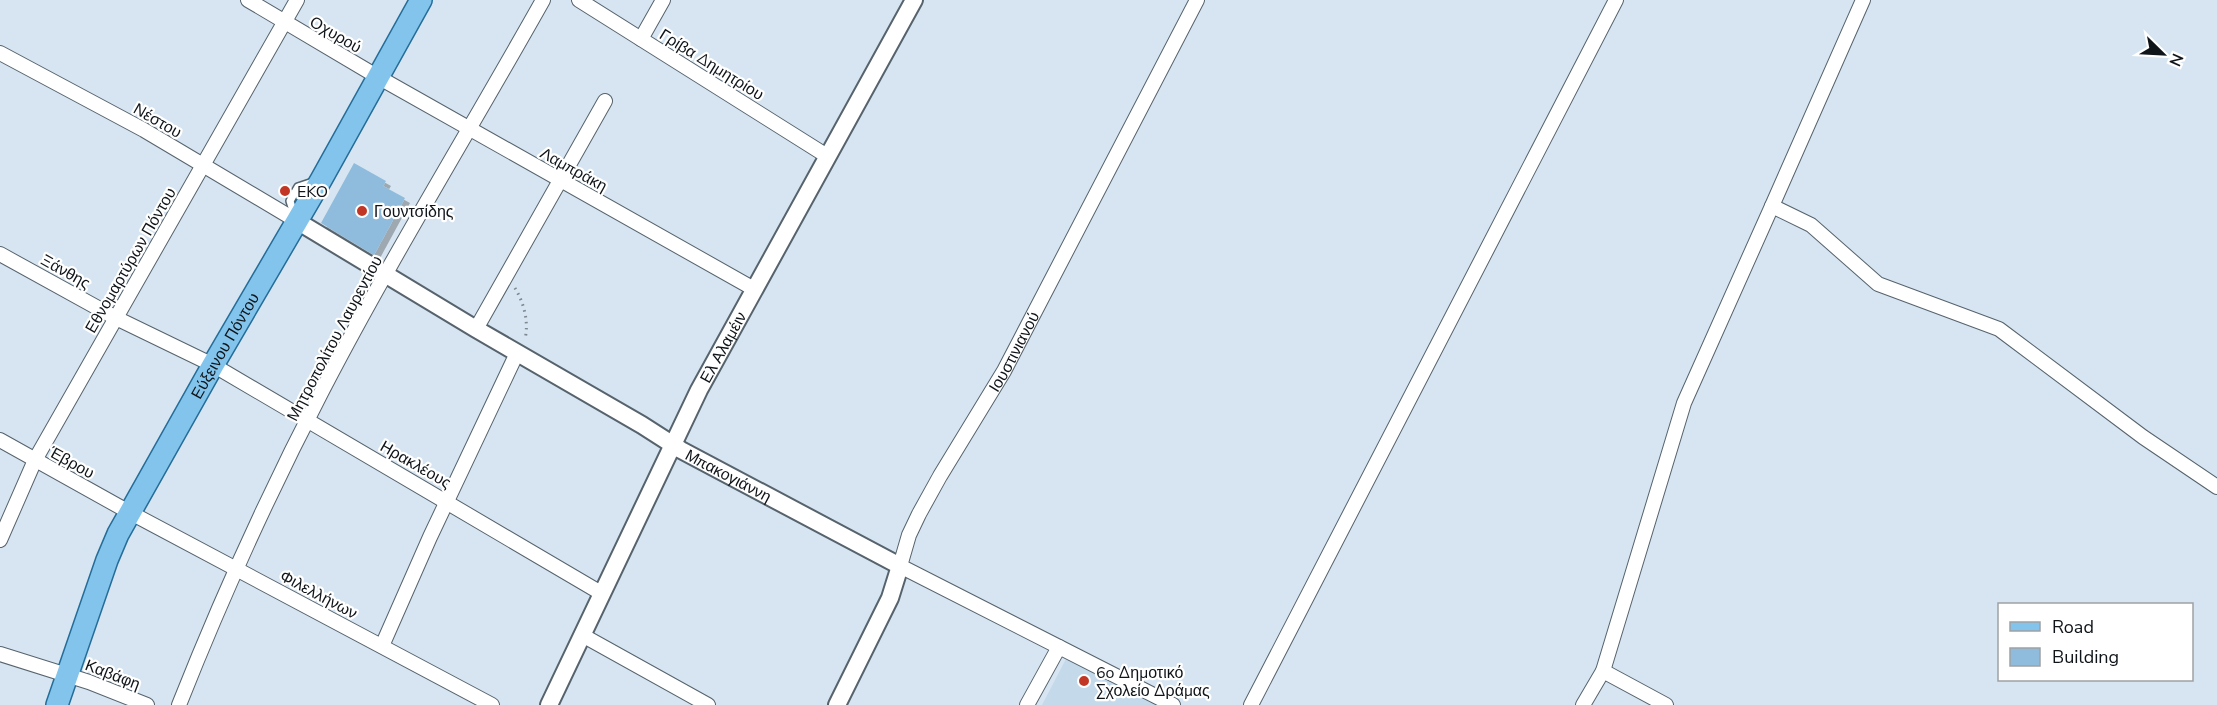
<svg xmlns="http://www.w3.org/2000/svg" width="2217" height="705" viewBox="0 0 2217 705" font-family="'Nunito Sans',sans-serif">
<style>
.built{fill:#c4daeb}
.building{fill:#8fbcdd;filter:url(#shadow)}
.lines{fill:none;stroke-linecap:round;stroke-linejoin:round}
.service-casing{stroke:#56636d;stroke-width:10}
.minor-casing{stroke:#56636d;stroke-width:16}
.tertiary-casing{stroke:#56636d;stroke-width:20}
.primary-casing{stroke:#256d99;stroke-width:24}
.path{stroke:#7d8790;stroke-width:3;stroke-dasharray:1.5 4.5;stroke-linecap:butt}
.service{stroke:#fff;stroke-width:7}
.minor{stroke:#fff;stroke-width:14}
.tertiary{stroke:#fff;stroke-width:16}
.primary{stroke:#83c4ec;stroke-width:21}
.poi-dot{fill:#c23625;stroke:#fff;stroke-width:2}
.labels{text-anchor:middle;stroke-width:4.5;stroke-linejoin:round;paint-order:stroke}
.street-label{font-size:16px;fill:#0f1418;stroke:#fff}
.poi-label{font-size:16px;fill:#0f1418;stroke:#fff;text-anchor:start}
</style>
<defs>
<filter id="shadow"><feDropShadow dx="5" dy="5" stdDeviation="0" flood-color="#0004"/></filter>
</defs>
<rect width="100%" height="100%" fill="#d6e5f1"/>
<polygon class="built" points="1067,657 1160,705 1042,705"/>
<polygon class="building" points="354,163 386,181 383,186 405,198 374,255 321,223"/>
<g class="lines">
<g class="service-casing">
<polyline id="service" points="295,217 290,201 298,187 316,181"/>
</g>
<g class="minor-casing">
<g id="minor">
<polyline points="248,0 378,77 754,289"/>
<polyline points="579,0 827,156"/>
<polyline points="1863,0 1772,206 1811,225 1878,284 1999,329 2143,437 2217,487"/>
<polyline points="641,39 663,0"/>
<polyline points="0,53 144,130 297,221"/>
<polyline points="0,254 116,318 213,365 601,593"/>
<polyline points="476,329 605,101"/>
<polyline points="0,440 129,512 492,705"/>
<polyline points="0,540 35,460 297,0"/>
<polyline points="582,635 708,705"/>
<polyline points="382,646 430,537 517,353"/>
<polyline points="0,654 89,682 147,705"/>
<polyline points="1603,671 1666,705"/>
<path d="M179,705c42,-106 90,-212 143,-314 69,-133 148,-261 221,-391"/>
<polyline points="1027,705 1059,647"/>
<path id="s1" d="M1173,705l-273,-139 9,-31 10,-21 21,-38 64,-105 193,-371"/>
<polyline points="1251,705 1616,0"/>
<polyline points="1583,705 1603,671 1684,403 1772,206"/>
</g>
</g>
<g class="tertiary-casing">
<g id="tertiary">
<path id="s2" d="M297,221l179,108 166,96 39,25 219,116 -10,32 -53,107"/>
<path id="s3" d="M549,705l150,-315 215,-390"/>
</g>
</g>
<g class="primary-casing">
<g id="primary">
<path id="s4" d="M57,705l50,-145 11,-26 95,-169 108,-185 100,-180"/>
</g>
</g>
<path class="path" d="M515,288c9,15 14,34 10,51"/>
<use href="#service" class="service"/>
<use href="#minor" class="minor"/>
<use href="#tertiary" class="tertiary"/>
<use href="#primary" class="primary"/>
</g>
<g class="poi-dot">
<circle cx="285" cy="191" r="6"/>
<circle cx="362" cy="211" r="6"/>
<circle cx="1084" cy="681" r="6"/>
</g>
<g class="labels">
<g class="street-label">
<text transform="translate(336 34) rotate(30)" y="6">Οχυρού</text>
<text transform="translate(712 64) rotate(32)" y="6">Γρίβα Δημητρίου</text>
<text transform="translate(158 120) rotate(30)" y="6">Νέστου</text>
<text transform="translate(574 169) rotate(29)" y="6">Λαμπράκη</text>
<text transform="translate(130 260) rotate(-60)" y="6">Εθνομαρτύρων Πόντου</text>
<text transform="translate(66 271) rotate(29)" y="6">Ξάνθης</text>
<text transform="translate(334 338) rotate(-62)" y="6">Μητροπολίτου Λαυρεντίου</text>
<text dy="6" stroke="none"><textPath href="#s4" startOffset="398">Εύξεινου Πόντου</textPath></text>
<text dy="6" stroke="none"><textPath href="#s3" startOffset="398">Ελ Αλαμέιν</textPath></text>
<text dy="6" stroke="none"><textPath href="#s1" startOffset="550">Ιουστινιανού</textPath></text>
<text transform="translate(72 462) rotate(29)" y="6">Έβρου</text>
<text transform="translate(416 464) rotate(30)" y="6">Ηρακλέους</text>
<text dy="6" stroke="none"><textPath href="#s2" startOffset="501">Μπακογιάννη</textPath></text>
<text transform="translate(319 594) rotate(28)" y="6">Φιλελλήνων</text>
<text transform="translate(113 674) rotate(21)" y="6">Καβάφη</text>
</g>
<g class="poi-label">
<text x="297" y="197">EKO</text>
<text x="374" y="217">Γουντσίδης</text>
<text x="1096" y="678">6o Δημοτικό<tspan x="1096" dy="18">Σχολείο Δράμας</tspan></text>
</g>
</g>
<rect x="1998" y="603" width="195" height="78" fill="#ffffff" stroke="#9fa1a3" stroke-width="1.5"/>
<rect x="2010" y="622" width="30" height="9" fill="#83c4ec" stroke="#9fa1a3" stroke-width="1.5"/>
<text x="2052" y="633" font-size="18" fill="#0f1418">Road</text>
<rect x="2010" y="648" width="30" height="18" fill="#8fbcdd" stroke="#9fa1a3" stroke-width="1.5"/>
<text x="2052" y="663" font-size="18" fill="#0f1418">Building</text>
<g transform="translate(2163 54) rotate(114)" stroke="#ffffff" stroke-width="4.5" paint-order="stroke">
<path d="M0-4.5L10 22L0 15L-10 22Z" fill="#0f1418"/>
<text y="-9" font-size="16" font-weight="bold" text-anchor="middle" fill="#0f1418">N</text>
</g>
</svg>
